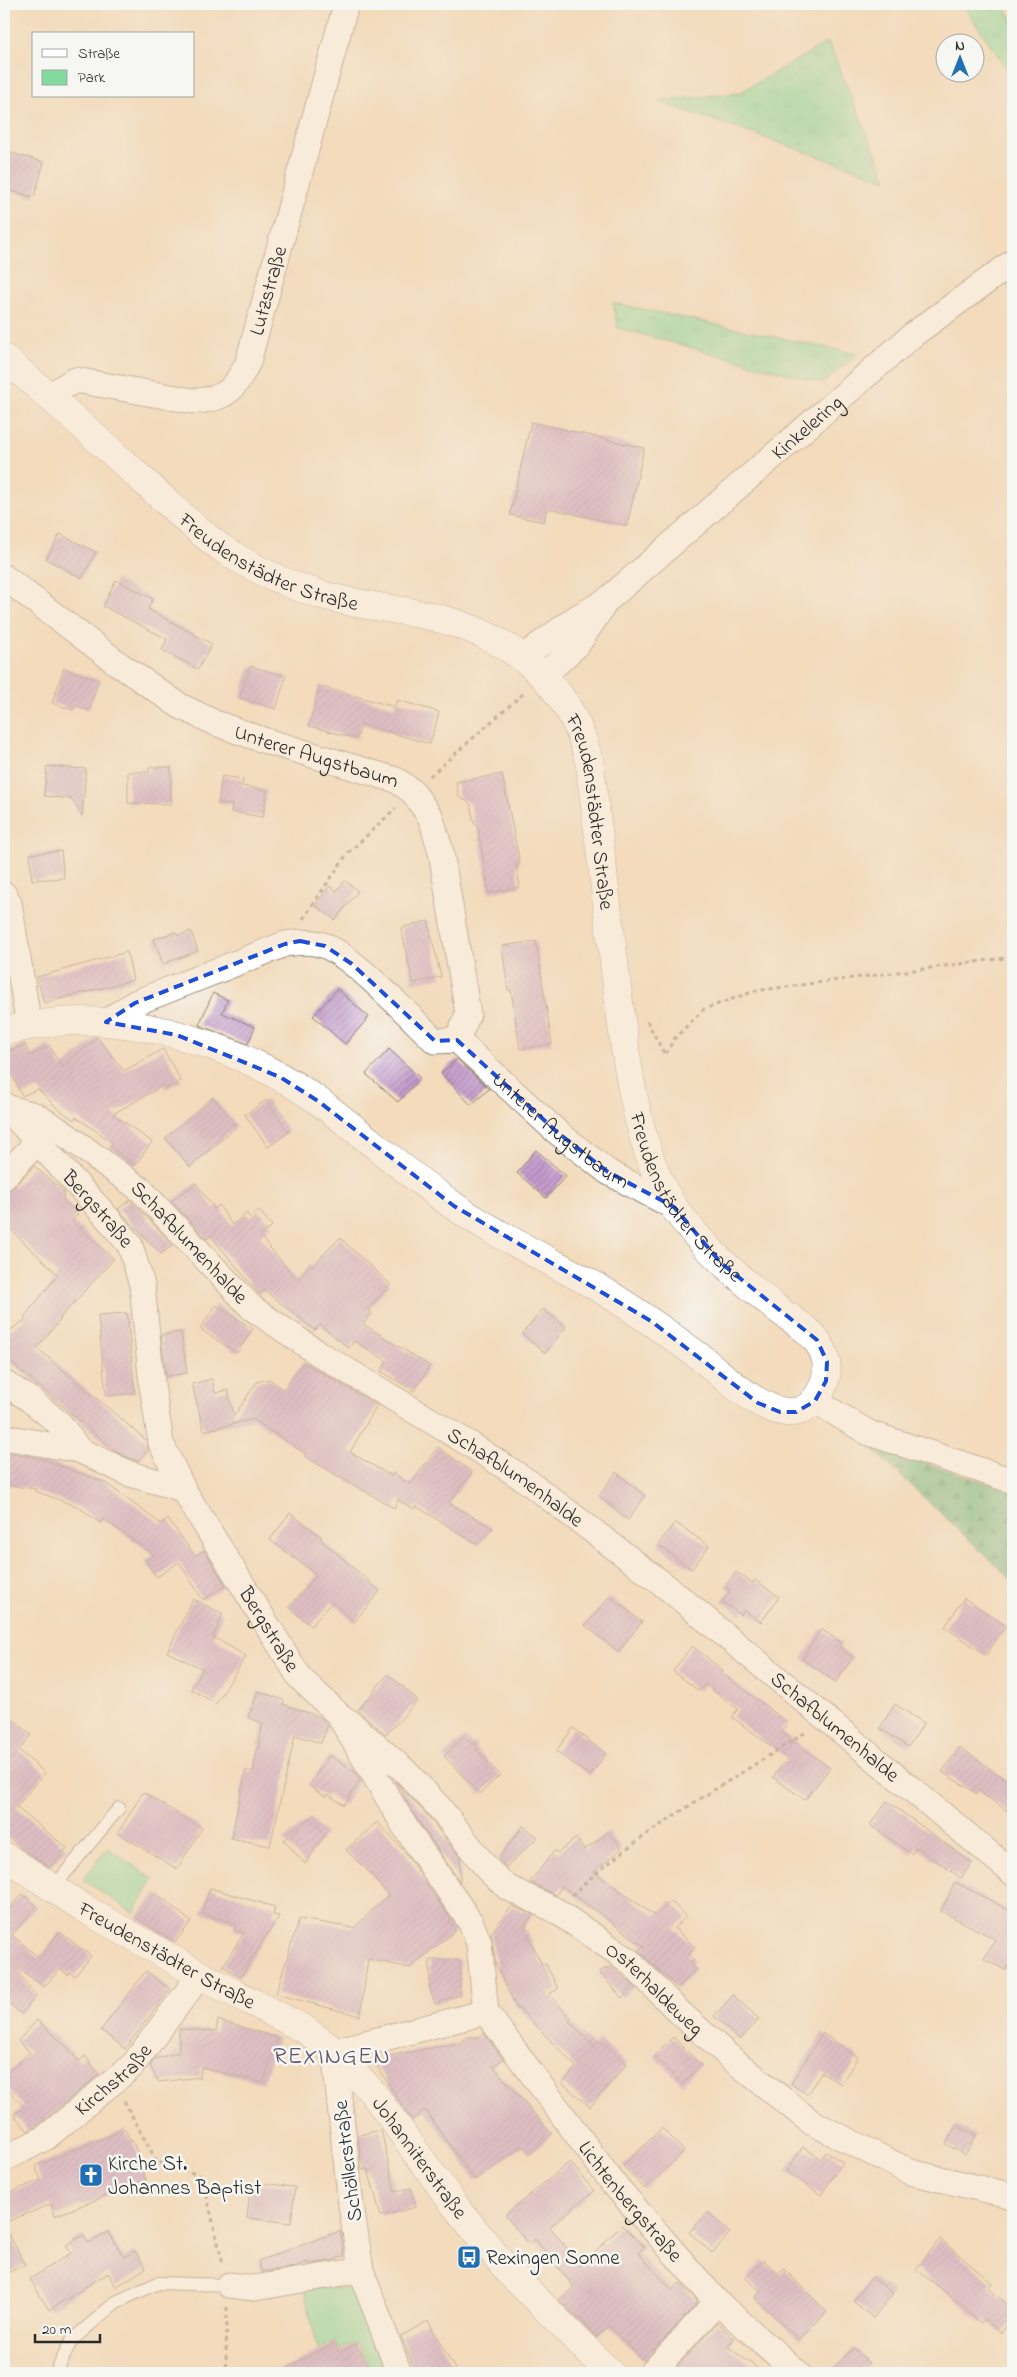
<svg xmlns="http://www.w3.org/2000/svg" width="1017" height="2377" viewBox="0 0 1017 2377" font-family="'Indie Flower',sans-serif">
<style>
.grass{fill:url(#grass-tufts);stroke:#568265}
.forest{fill:url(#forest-firs);stroke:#4a7258}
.park{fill:#82da9f;stroke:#568265}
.building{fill:url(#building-hatch)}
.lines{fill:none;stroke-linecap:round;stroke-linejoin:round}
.service-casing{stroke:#8f8374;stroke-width:14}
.minor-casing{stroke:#8f8374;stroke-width:27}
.tertiary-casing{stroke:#8f8374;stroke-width:29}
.path{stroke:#8f8374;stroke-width:3;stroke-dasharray:4 4;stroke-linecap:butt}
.service{stroke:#fff;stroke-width:12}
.minor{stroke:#fff;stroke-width:25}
.tertiary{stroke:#fff;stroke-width:28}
.marked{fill:none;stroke:#1d4ed8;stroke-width:4;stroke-dasharray:10 6;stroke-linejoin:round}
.labels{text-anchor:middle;stroke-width:5;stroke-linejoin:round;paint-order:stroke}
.street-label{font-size:21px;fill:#2b2b2b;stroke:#f6f6f2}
.poi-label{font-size:21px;fill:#2b2b2b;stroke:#f6f6f2;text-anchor:start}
.quarter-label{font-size:24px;letter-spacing:1px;fill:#615264;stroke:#f6f6f2}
</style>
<defs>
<pattern id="grass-tufts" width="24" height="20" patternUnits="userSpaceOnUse" patternTransform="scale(1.25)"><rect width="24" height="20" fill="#82da9f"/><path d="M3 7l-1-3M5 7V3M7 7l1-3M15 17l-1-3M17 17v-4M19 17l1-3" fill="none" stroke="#70bb89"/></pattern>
<pattern id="forest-firs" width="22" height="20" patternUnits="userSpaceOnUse" patternTransform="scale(1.25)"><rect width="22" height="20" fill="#69ba86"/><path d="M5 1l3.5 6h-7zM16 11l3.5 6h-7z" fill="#57976e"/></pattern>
<pattern id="building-hatch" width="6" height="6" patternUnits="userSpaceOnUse" patternTransform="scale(1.25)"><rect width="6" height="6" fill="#c59bcd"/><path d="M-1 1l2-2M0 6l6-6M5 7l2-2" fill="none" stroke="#a07fa7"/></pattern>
</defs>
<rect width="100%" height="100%" fill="#f6f6f2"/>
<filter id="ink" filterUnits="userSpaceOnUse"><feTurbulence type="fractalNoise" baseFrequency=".02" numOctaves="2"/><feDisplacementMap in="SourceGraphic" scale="10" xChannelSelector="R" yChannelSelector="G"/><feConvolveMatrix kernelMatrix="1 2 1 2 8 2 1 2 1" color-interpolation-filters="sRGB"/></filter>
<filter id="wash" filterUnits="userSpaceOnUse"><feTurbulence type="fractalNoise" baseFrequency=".0096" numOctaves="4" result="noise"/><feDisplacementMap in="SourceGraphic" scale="20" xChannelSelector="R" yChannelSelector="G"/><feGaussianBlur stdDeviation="1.12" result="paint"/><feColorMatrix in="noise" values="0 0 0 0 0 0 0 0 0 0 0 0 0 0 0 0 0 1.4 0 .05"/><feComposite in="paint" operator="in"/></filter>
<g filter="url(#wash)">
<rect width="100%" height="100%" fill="#f3dbbc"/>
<g class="grass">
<polygon points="962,4 1002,4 1013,19 1013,77"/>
<polygon points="828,42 887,180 657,101 739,93"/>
<polygon points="613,303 857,354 823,383 618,328"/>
</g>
<polygon class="forest" points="867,1444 1013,1491 1013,1581"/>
<g class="park">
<polygon points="107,1848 154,1879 134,1913 83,1880"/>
<polygon points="304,2288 360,2288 385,2361 370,2368 357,2342 340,2350 335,2341 318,2350"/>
</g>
<g id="blocks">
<g class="building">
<polygon points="4,151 44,162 34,197 4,189"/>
<polygon points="531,422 644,448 627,526 547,508 544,522 510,515"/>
<polygon points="60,534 96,552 82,578 46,559"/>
<polygon points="116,580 153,599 148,609 212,644 198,669 162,650 167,639 103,606"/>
<polygon points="250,666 286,676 276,709 240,698"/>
<polygon points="64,668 99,680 89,710 74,705 72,710 52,703"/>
<polygon points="319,686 395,707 397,700 439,712 430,744 361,724 357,739 309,726"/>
<polygon points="47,766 86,769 82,816 71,799 44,796"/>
<polygon points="149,767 171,767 171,804 128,803 128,772 149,772"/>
<polygon points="502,774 520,864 516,865 520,887 489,893 477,824 474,824 470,803 459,797 456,782"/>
<polygon points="222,776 243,779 242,786 267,790 263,817 231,812 232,805 218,803"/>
<polygon points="61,851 64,878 32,880 30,854"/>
<polygon points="345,881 358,891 335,920 315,905 330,886 336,891"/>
<polygon points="428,921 441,977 413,983 401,928"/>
<polygon points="191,931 198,951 163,964 154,939 176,932 178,936"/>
<polygon points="536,941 552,1044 520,1049 511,990 508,990 502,946"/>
<polygon points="127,952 133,980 44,1003 37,977"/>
<polygon points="337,989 369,1017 345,1044 313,1016"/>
<polygon points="213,993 228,1000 222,1013 255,1027 248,1044 199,1025"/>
<polygon points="97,1037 124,1071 163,1049 181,1081 166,1089 164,1085 113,1114 152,1142 135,1165 110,1147 113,1143 76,1117 74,1120 56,1107 38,1089 22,1096 8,1066 9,1051 25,1044 30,1056 49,1045 62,1068"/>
<polygon points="389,1049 420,1078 398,1102 366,1074"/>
<polygon points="457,1059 489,1089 471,1105 441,1073"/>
<polygon points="213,1097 237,1126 190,1167 165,1138"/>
<polygon points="266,1100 289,1132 268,1147 245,1115"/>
<polygon points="536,1150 566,1176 546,1198 517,1173"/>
<polygon points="34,1166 64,1192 63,1199 78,1214 72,1221 114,1259 59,1319 61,1319 37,1348 146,1440 148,1450 138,1461 116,1452 4,1356 4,1335 26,1319 24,1317 58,1275 4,1223 4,1191 14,1187"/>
<polygon points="196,1183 214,1209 219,1205 232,1225 247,1213 250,1218 259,1210 272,1226 260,1236 297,1280 310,1264 312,1266 340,1238 390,1284 368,1310 372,1313 363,1324 430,1366 414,1391 381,1371 387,1361 354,1341 349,1348 320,1325 315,1330 264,1290 259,1294 211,1236 207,1239 171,1201"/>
<polygon points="130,1200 173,1245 161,1254 118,1209"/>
<polygon points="216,1305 253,1329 237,1353 200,1329"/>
<polygon points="543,1309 566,1327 545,1353 522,1334"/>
<polygon points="127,1313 135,1393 106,1396 98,1315"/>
<polygon points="181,1332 187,1373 166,1376 161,1335"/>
<polygon points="303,1362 377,1405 350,1452 391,1476 393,1473 408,1483 411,1483 438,1447 472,1472 449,1503 493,1528 478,1545 416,1506 414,1509 398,1500 394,1508 304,1456 306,1454 253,1419 204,1431 192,1384 212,1379 215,1393 228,1390 234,1416 257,1382 269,1379 284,1390"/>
<polygon points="4,1452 42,1459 104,1482 161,1524 168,1519 195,1556 204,1550 226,1585 203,1600 179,1562 157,1577 145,1561 154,1555 103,1519 100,1523 79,1507 35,1491 36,1489 8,1485 7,1482 4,1481"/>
<polygon points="616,1472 645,1496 628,1520 599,1496"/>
<polygon points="290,1513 322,1537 320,1539 380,1591 354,1622 332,1602 311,1626 289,1607 317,1575 270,1540"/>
<polygon points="675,1522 709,1546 692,1569 658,1545"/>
<polygon points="736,1572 752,1583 755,1580 779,1597 761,1622 744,1610 741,1615 722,1601 730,1590 725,1587"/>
<polygon points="610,1596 642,1622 618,1652 585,1625"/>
<polygon points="964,1598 1006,1626 986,1655 945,1627"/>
<polygon points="193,1599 223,1614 213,1637 246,1656 216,1704 191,1689 203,1669 167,1652"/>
<polygon points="821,1629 842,1643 839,1647 853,1657 836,1682 802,1659"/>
<polygon points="692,1646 723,1670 721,1672 788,1723 781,1731 830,1768 805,1800 773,1777 787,1758 732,1717 738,1709 705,1684 699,1691 673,1671"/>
<polygon points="388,1674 418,1700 386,1735 358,1710"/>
<polygon points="258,1691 284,1700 283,1704 320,1717 328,1725 321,1743 295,1735 270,1846 231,1838 246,1770 253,1772 263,1723 248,1718"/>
<polygon points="895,1704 924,1723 908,1747 880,1728"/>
<polygon points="14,1720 31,1735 19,1750 45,1773 16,1807 67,1848 50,1867 22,1849 4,1833 4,1731"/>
<polygon points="573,1728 606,1754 590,1776 556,1751"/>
<polygon points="464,1737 471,1743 476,1744 477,1750 500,1775 480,1794 444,1756"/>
<polygon points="960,1747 1013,1785 1013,1815 978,1790 976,1793 942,1772"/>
<polygon points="329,1755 356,1773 360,1780 344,1805 327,1794 326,1797 309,1786"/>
<polygon points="395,1781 428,1816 460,1857 460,1882 419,1822"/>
<polygon points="143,1792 202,1828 177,1869 118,1833"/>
<polygon points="887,1801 972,1863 961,1878 916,1847 912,1854 870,1825"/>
<polygon points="310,1818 325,1834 305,1864 284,1840"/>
<polygon points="377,1822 404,1851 451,1920 449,1922 456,1930 410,1968 368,1959 360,2016 276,1994 299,1919 354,1928 388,1895 362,1864 361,1865 346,1850"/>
<polygon points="523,1826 538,1837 506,1867 498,1859"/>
<polygon points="608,1832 622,1848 594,1872 655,1916 671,1901 686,1917 674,1928 695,1947 688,1954 694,1960 691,1964 696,1969 678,1988 638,1950 645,1947 562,1886 556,1895 530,1882 555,1850 558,1853 576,1838 585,1850"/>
<polygon points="955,1882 1011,1911 1013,1907 1013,1967 1008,1965 1005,1970 984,1959 995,1939 941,1911"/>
<polygon points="210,1888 275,1907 273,1915 279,1916 240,1977 223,1966 244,1933 234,1930 235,1924 202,1913"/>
<polygon points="156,1893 191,1922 175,1942 136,1918"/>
<polygon points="22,1894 37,1906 12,1935 39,1958 60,1932 91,1956 75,1976 70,1972 68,1975 60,1969 44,1987 22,1971 19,1974 36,1996 21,2014 4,1999 4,1915"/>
<polygon points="512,1906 533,1915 524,1927 542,1965 546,1964 558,1989 549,1994 571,2019 569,2021 594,2046 599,2040 627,2064 590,2107 562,2083 576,2067 519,2008 517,2009 496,1965 491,1933"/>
<polygon points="430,1960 460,1960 460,1995 435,2004 430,1989"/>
<polygon points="611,1966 634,1986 622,1998 599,1972"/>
<polygon points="146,1971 170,1989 125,2049 101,2030"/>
<polygon points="733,1995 759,2019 740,2040 714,2016"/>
<polygon points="37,2020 68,2048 79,2061 85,2056 99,2074 37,2126 28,2131 14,2115 24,2107 4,2085 4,2076 30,2052 18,2041"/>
<polygon points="218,2020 278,2038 263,2083 201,2067 200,2077 159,2082 150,2066 155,2059 179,2052 179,2029 216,2031"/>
<polygon points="484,2033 503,2059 493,2066 552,2134 530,2154 523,2146 475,2180 425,2110 412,2120 378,2068 377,2062 382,2057 459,2043 467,2037 479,2037"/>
<polygon points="822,2033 858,2057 841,2084 822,2072 807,2094 791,2084"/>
<polygon points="673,2037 701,2065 682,2084 654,2056"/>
<polygon points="956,2125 976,2135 965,2155 946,2144"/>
<polygon points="662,2128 684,2151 645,2189 623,2166"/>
<polygon points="125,2129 130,2141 132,2140 144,2169 142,2170 146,2180 55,2216 51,2204 4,2223 4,2195 41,2180 35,2166"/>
<polygon points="381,2130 395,2192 411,2188 416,2207 381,2216 368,2169 362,2170 358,2135"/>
<polygon points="803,2147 821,2159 826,2152 843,2162 821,2195 786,2171"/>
<polygon points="570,2162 594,2191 550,2227 581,2266 622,2225 644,2247 638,2253 672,2290 680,2283 698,2302 644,2361 609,2326 596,2337 580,2317 578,2319 559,2300 574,2287 535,2239 529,2244 505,2215"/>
<polygon points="251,2182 295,2187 291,2223 247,2218"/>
<polygon points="708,2212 730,2233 712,2253 689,2232"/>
<polygon points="4,2226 25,2264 4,2275"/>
<polygon points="340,2231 344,2256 331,2261 308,2264 307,2262 295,2267 262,2272 258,2261"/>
<polygon points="108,2232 124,2257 135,2251 146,2268 116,2287 108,2273 49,2310 30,2279 71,2253 66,2245 83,2235 89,2243"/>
<polygon points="940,2239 992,2283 988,2288 1013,2309 1013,2318 1001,2333 984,2319 981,2323 966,2311 967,2309 916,2269"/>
<polygon points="763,2260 779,2274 784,2269 827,2312 799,2340 755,2298 761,2292 746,2278"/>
<polygon points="872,2277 893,2293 873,2318 853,2301"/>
<polygon points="428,2321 457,2373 416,2373 401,2336"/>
<polygon points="717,2323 734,2338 728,2347 764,2373 671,2373"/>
<polygon points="335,2343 339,2352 356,2344 371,2373 275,2373"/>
<polygon points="854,2348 869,2363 858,2373 828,2373"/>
</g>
</g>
</g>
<g filter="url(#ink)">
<use href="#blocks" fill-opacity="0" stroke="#8f8374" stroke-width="1"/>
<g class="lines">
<g class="service-casing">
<g id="service">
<polyline points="53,1888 119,1808"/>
<polyline points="56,2373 71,2341 116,2302 158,2283 229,2285"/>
</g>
</g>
<g class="minor-casing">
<g id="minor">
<path id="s1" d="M48,396l27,-16 118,21c33,-1 41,-11 55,-39l98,-358"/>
<path id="s2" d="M4,577l116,88 60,41 35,17 51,18 130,39 17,12 18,26 10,34 27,162 -11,26"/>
<path id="s3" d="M523,657l53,-39 30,-17 308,-267 99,-72"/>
<polyline points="544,675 577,645 603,606"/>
<polyline points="4,894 9,903 29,1026"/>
<path id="s4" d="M106,1022l29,-19 150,-59c14,-2 25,-3 38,1 28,9 88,73 112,96l22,-1 100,92 51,40 66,35"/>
<path id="s5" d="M4,1105l101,110 25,30 12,40 10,100 9,58 22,46 117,189 38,36 69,116 64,93 8,20 7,69 127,171 104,119 81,71"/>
<path id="s6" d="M9,1108l26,7 27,17 79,58 111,118 66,45 150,90 59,38 141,107 345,285"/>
<polyline points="4,1177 37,1142"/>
<polyline points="4,1383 28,1398 60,1424 79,1450 130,1474 183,1489"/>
<polyline points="815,1401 869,1433 1013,1481"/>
<polyline points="4,1437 79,1450"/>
<path id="s7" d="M348,1721l58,51 33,35 50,64 19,17 47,22 73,50 49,50 55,49 79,63 99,50 103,24"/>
<path id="s8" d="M4,2159l41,-21 87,-72 68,-91"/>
<polyline points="229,2285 255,2288 361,2270"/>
<polyline points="399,2373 361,2270 351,2205 334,2051 486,2012"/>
<polyline points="652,2373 717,2302"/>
</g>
</g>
<g class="tertiary-casing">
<g id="tertiary">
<path id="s9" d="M4,358c49,41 97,84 144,127 24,21 48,46 75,64 32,21 61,35 99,46 34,10 72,13 107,21 80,18 144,67 161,150 8,65 16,131 24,196 9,73 19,186 61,247 28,39 63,68 100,98 13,11 35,22 44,37 11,17 10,36 -2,53 -30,44 -91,-20 -117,-40 -34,-25 -67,-49 -103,-70 -47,-27 -98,-50 -143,-81 -48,-33 -91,-72 -137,-106 -63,-45 -154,-78 -232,-79 -27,-1 -54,4 -81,10"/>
<path id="s10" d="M4,1856l81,53 115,66 104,54 30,22 39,42 83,114 53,65 101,101"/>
</g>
</g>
<g class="path">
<polyline points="4,329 9,334"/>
<polyline points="430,776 525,692"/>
<polyline points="303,919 347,854 396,808"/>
<polyline points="647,1021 665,1055 674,1039 704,1009 755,991 1013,957"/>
<path d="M572,1895c67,-64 156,-112 234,-163"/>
<polyline points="124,2101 157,2162 202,2176 223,2264"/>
<polyline points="227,2307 226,2357 227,2373"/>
</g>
<use href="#service" class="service"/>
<use href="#minor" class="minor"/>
<use href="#tertiary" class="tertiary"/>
</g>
</g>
<path d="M0 0H1017V2377H0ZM300,941l25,5 27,18 83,77 22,-1 100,92 51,40 66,35 47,56 96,77 10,22 -1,19 -11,20 -19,11h-16l-22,-9 -107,-82 -197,-115 -136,-105 -38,-24 -103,-42 -71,-13 29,-19 150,-59z" fill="#f3dbbc" fill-opacity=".55" fill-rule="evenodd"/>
<path class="marked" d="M300,941l25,5 27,18 83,77 22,-1 100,92 51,40 66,35 47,56 96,77 10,22 -1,19 -11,20 -19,11h-16l-22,-9 -107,-82 -197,-115 -136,-105 -38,-24 -103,-42 -71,-13 29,-19 150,-59z"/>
<defs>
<g id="church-square" transform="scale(1.25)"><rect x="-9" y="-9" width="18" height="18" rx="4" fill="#1f6fb2" stroke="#f6f6f2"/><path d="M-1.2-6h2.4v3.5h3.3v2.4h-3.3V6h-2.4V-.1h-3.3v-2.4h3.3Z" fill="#fff"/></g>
<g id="bus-square" transform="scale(1.25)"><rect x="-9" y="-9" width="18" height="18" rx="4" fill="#1f6fb2" stroke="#f6f6f2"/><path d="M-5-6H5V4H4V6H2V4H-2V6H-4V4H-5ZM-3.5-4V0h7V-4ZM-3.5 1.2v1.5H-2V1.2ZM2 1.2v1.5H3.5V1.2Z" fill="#fff"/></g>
</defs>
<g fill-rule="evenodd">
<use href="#church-square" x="91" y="2175"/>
<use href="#bus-square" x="469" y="2257"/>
</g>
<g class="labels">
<g class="street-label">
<text dy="7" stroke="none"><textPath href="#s1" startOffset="298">Lutzstraße</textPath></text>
<text dy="7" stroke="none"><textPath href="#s3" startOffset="366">Kinkelering</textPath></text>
<text dy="7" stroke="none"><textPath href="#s9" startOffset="338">Freudenstädter Straße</textPath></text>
<text dy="7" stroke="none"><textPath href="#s2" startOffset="364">Unterer Augstbaum</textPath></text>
<text dy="7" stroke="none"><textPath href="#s9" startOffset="788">Freudenstädter Straße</textPath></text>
<text dy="7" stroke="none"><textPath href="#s4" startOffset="542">Unterer Augstbaum</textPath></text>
<text dy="7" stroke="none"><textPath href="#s9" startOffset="1192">Freudenstädter Straße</textPath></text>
<text dy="7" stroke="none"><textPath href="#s5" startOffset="140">Bergstraße</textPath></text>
<text dy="7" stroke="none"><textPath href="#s6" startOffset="228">Schafblumenhalde</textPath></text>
<text dy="7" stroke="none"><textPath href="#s6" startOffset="632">Schafblumenhalde</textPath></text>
<text dy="7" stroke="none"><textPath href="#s5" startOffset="605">Bergstraße</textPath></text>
<text dy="7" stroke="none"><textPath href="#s6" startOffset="1038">Schafblumenhalde</textPath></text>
<text dy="7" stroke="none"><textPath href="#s10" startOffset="191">Freudenstädter Straße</textPath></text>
<text dy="7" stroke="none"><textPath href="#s7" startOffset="411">Osterhaldeweg</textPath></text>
<text dy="7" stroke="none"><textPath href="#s8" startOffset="136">Kirchstraße</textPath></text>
<text dy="7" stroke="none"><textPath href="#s10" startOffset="521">Johanniterstraße</textPath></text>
<text transform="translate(347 2161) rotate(-97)" y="7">Schöllerstraße</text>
<text dy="7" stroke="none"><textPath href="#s5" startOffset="1292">Lichtenbergstraße</textPath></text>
</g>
<g class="poi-label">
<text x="108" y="2170">Kirche St.<tspan x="108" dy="24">Johannes Baptist</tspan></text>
<text x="486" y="2264">Rexingen Sonne</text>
</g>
<g class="quarter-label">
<text x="332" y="2063">REXINGEN</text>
</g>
</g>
<rect width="1017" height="2377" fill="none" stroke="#f6f6f2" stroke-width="20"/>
<rect x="32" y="32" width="162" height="65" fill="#f6f6f2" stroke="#a5a5a2"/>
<rect x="42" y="49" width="25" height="8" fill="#ffffff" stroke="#a5a5a2"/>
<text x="78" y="58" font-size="15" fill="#2b2b2b">Straße</text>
<rect x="42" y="70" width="25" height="15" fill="#82da9f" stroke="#a5a5a2"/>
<text x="78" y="82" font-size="15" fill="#2b2b2b">Park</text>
<g transform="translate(960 58)"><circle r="24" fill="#f6f6f2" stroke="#a5a5a2"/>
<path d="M0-4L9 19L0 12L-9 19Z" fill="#1f6fb2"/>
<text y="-8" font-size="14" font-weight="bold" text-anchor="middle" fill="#2b2b2b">N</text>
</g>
<path d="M35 2334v8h65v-8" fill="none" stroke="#2b2b2b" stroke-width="2.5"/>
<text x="42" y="2334" font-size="15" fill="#2b2b2b" stroke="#f6f6f2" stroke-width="4" paint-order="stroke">20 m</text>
</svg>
